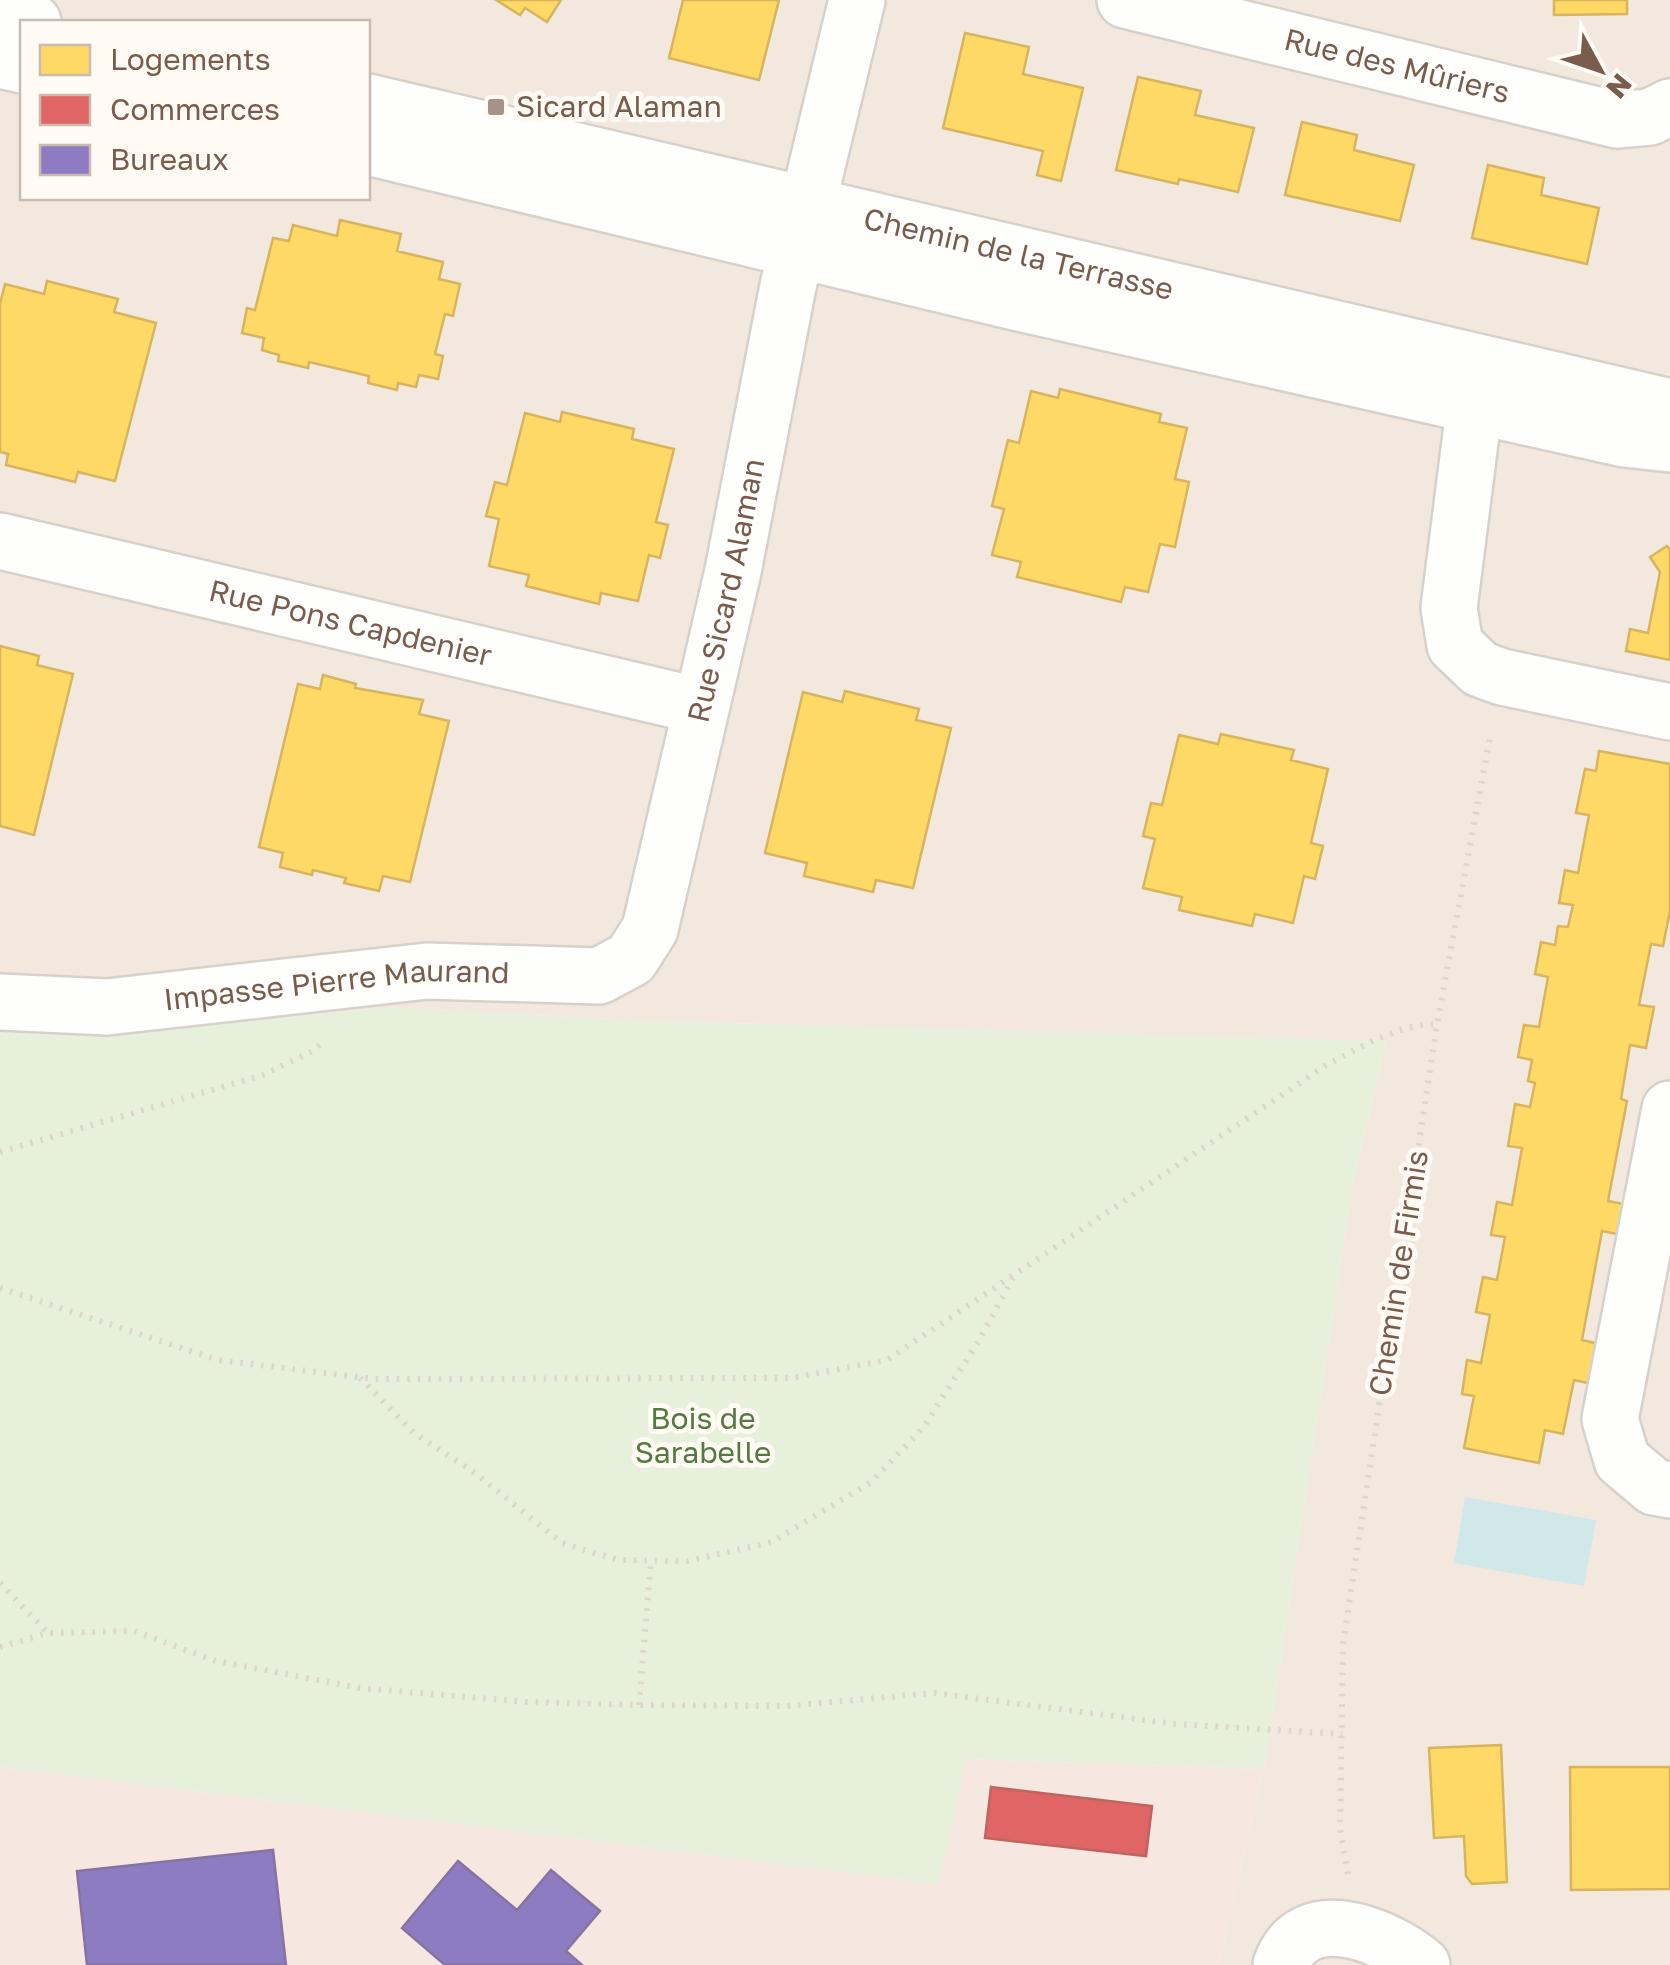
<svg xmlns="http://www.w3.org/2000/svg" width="1670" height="1965" viewBox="0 0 1670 1965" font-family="'Golos Text',sans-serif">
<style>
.residential{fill:#f2e8de;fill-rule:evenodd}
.commercial{fill:#f6e8e1}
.green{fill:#e7f0db}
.water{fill:#d0e8ea}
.homes{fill:#ffd966;stroke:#d7b45e;stroke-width:2.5}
.shops{fill:#e06666;stroke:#c1635e;stroke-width:2.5}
.offices{fill:#8e7cc3;stroke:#8872a0;stroke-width:2.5}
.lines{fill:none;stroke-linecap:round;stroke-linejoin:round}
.minor-casing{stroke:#d7d1cb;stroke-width:60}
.path{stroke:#dcd5d0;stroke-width:6;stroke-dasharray:2.5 8;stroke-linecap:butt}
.minor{stroke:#fefefd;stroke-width:55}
.poi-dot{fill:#a69286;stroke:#fffaf3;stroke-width:4}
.labels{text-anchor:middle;stroke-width:10;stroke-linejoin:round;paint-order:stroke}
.street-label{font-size:30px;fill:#7a5c4d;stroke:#fffaf3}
.poi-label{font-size:30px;fill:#7a5c4d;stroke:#fffaf3;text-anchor:start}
.park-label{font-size:30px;fill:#537a41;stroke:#fffaf3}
</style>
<rect width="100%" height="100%" fill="#f9f5f0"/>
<path class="residential" d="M0,0h1670v1965h-451l45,-196 89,-588 33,-139 -729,-21 -268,-13 -304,23 -85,-2zM22,22h346v176h-346z"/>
<polygon class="commercial" points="966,1759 1264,1769 1219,1965 0,1965 0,1767 938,1884"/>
<polygon class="green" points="389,1008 657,1021 1386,1041 1353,1181 1264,1769 966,1759 939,1884 0,1767 0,1029 85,1031"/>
<polygon class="water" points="1465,1497 1596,1520 1584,1586 1454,1563"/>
<g class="homes">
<polygon points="496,0 561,0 547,22 525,8 520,15"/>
<polygon points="683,0 779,0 759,80 669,58"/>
<polygon points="1554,0 1627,0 1627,14 1554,15"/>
<polygon points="965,33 1029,47 1023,74 1083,88 1061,181 1037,175 1043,151 943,128"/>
<polygon points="1138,77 1201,91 1195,115 1254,128 1238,192 1179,179 1178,184 1116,170"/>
<polygon points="1302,122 1357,135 1354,150 1414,165 1400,221 1285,195"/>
<polygon points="1488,165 1544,178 1541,195 1599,208 1587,264 1472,238"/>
<polygon points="340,220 401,234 397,251 443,262 439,279 460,284 453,316 445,314 435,354 443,356 438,379 419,375 416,387 398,383 397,390 368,383 369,376 309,362 308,368 278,361 279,355 262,350 264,338 242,333 247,308 255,310 273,238 289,241 293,225 337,236"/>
<polygon points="47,281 118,299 114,312 156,323 115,481 78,472 75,482 6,465 8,454 0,452 0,304 5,284 44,294"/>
<polygon points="1060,389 1161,414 1159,422 1187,428 1175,479 1189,482 1175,547 1160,544 1148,592 1125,587 1121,602 1017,577 1021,562 992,555 1004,509 992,506 1008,440 1019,443 1031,391 1058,398"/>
<polygon points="562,412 634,429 632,439 674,449 656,522 668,525 660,558 649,555 638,601 601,593 599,604 526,586 529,575 489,566 499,519 486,516 495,482 507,485 525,413 560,422"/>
<polygon points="1667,546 1670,550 1670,660 1626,651 1630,629 1648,633 1660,572 1650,557"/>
<polygon points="0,646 39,656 37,665 73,674 34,835 0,826"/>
<polygon points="323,675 356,684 355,688 423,700 419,714 449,721 410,882 383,876 379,891 344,883 346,878 313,870 312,875 280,867 283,853 259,847 298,684 320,689"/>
<polygon points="845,691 919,709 916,720 951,728 913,888 876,880 873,892 804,876 807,863 765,853 803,692 842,702"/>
<polygon points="1221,734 1294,750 1291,760 1328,769 1311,843 1323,846 1315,879 1304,876 1293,923 1255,914 1252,926 1179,910 1182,897 1143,888 1155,839 1143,836 1151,803 1162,805 1179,735 1218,744"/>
<polygon points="1599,751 1670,764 1670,911 1663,946 1651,944 1639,1005 1654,1007 1646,1048 1630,1045 1621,1099 1627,1101 1608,1201 1623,1204 1617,1234 1602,1231 1582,1340 1599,1344 1592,1384 1574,1380 1563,1434 1545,1430 1539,1463 1464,1448 1474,1396 1462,1394 1467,1360 1481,1363 1490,1315 1476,1312 1483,1277 1497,1280 1505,1237 1491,1235 1497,1202 1512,1205 1522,1148 1508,1146 1515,1104 1530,1107 1535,1083 1528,1081 1532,1060 1518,1057 1524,1025 1539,1027 1548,977 1535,974 1541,942 1555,945 1558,926 1568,927 1573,905 1559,903 1565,870 1578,873 1589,815 1576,813 1585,769 1596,771"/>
<polygon points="1501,1745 1507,1882 1472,1884 1466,1876 1464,1836 1434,1838 1429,1748"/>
<polygon points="1570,1767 1670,1767 1670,1889 1571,1890"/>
</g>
<polygon class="shops" points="991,1787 1152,1806 1146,1856 985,1838"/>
<g class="offices">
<polygon points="273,1850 286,1965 87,1965 77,1871"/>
<polygon points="458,1861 517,1910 551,1870 600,1911 566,1951 582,1965 445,1965 402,1928"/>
</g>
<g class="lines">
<g class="minor-casing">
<g id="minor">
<path id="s1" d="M1125,0l492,120 33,-3 20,-10"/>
<polyline points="0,15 33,22"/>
<polyline points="0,60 22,65"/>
<path id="s2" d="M368,102l1302,305"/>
<polyline points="368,147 1019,303 1624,439 1670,444"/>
<polyline points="1483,372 1471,434 1449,608 1455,645 1480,669 1502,677 1670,712"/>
<path id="s3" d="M0,541l700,165"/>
<path id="s4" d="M0,1002l107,5 320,-36 172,5 32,-17 19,-30 83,-358 55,-285 69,-286"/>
<polyline points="1670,1109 1610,1419 1622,1460 1654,1487 1670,1490"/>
<path d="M1281,1965c22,-64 104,-31 141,0"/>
</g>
</g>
<g class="path">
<polyline points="0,1152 263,1075 313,1051 323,1041"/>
<path d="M0,1288l218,72 156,19 418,-1 95,-18 438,-294c36,-19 70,-41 112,-42"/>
<polyline points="360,1378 414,1433 475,1473 562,1543 618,1560 688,1561 772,1542 871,1482 923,1428 978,1342 1013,1278"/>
<polyline points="0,1583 47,1632"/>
<polyline points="0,1647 48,1633 134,1631 216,1661 360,1688 527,1702 639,1705 786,1706 934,1693 1175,1724 1342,1734"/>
<polyline points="639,1705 651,1560"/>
<polyline points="1348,1874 1340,1829 1343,1644 1437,1024 1491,732"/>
</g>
<use href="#minor" class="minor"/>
</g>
<rect class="poi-dot" x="486" y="97" width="20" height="20" rx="5"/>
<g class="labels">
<g class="street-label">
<text dy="10" stroke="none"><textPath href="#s1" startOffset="280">Rue des Mûriers</textPath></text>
<text dy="10" stroke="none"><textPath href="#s2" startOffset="668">Chemin de la Terrasse</textPath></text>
<text dy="10" stroke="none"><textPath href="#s4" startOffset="1020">Rue Sicard Alaman</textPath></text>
<text dy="10" stroke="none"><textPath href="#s3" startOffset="360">Rue Pons Capdenier</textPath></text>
<text dy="10" stroke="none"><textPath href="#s4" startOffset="338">Impasse Pierre Maurand</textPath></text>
<text transform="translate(1399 1273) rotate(-81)" y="10">Chemin de Firmis</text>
</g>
<g class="poi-label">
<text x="516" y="117">Sicard Alaman</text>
</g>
<g class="park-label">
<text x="703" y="1429">Bois de<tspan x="703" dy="34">Sarabelle</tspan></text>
</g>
</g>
<rect x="20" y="20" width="350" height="180" fill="#fffaf3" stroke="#cabbb1" stroke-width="2.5"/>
<rect x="40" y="45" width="50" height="30" fill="#ffd966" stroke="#cabbb1" stroke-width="2.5"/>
<text x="110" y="70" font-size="30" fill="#7a5c4d">Logements</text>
<rect x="40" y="95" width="50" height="30" fill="#e06666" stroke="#cabbb1" stroke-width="2.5"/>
<text x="110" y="120" font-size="30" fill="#7a5c4d">Commerces</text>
<rect x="40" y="145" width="50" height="30" fill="#8e7cc3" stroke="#cabbb1" stroke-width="2.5"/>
<text x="110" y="170" font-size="30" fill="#7a5c4d">Bureaux</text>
<g transform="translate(1600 70) rotate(130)" stroke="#fffaf3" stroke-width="8" paint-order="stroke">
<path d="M0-8L18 38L0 25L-18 38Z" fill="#7a5c4d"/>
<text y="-15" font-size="28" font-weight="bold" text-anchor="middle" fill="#7a5c4d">N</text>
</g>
</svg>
